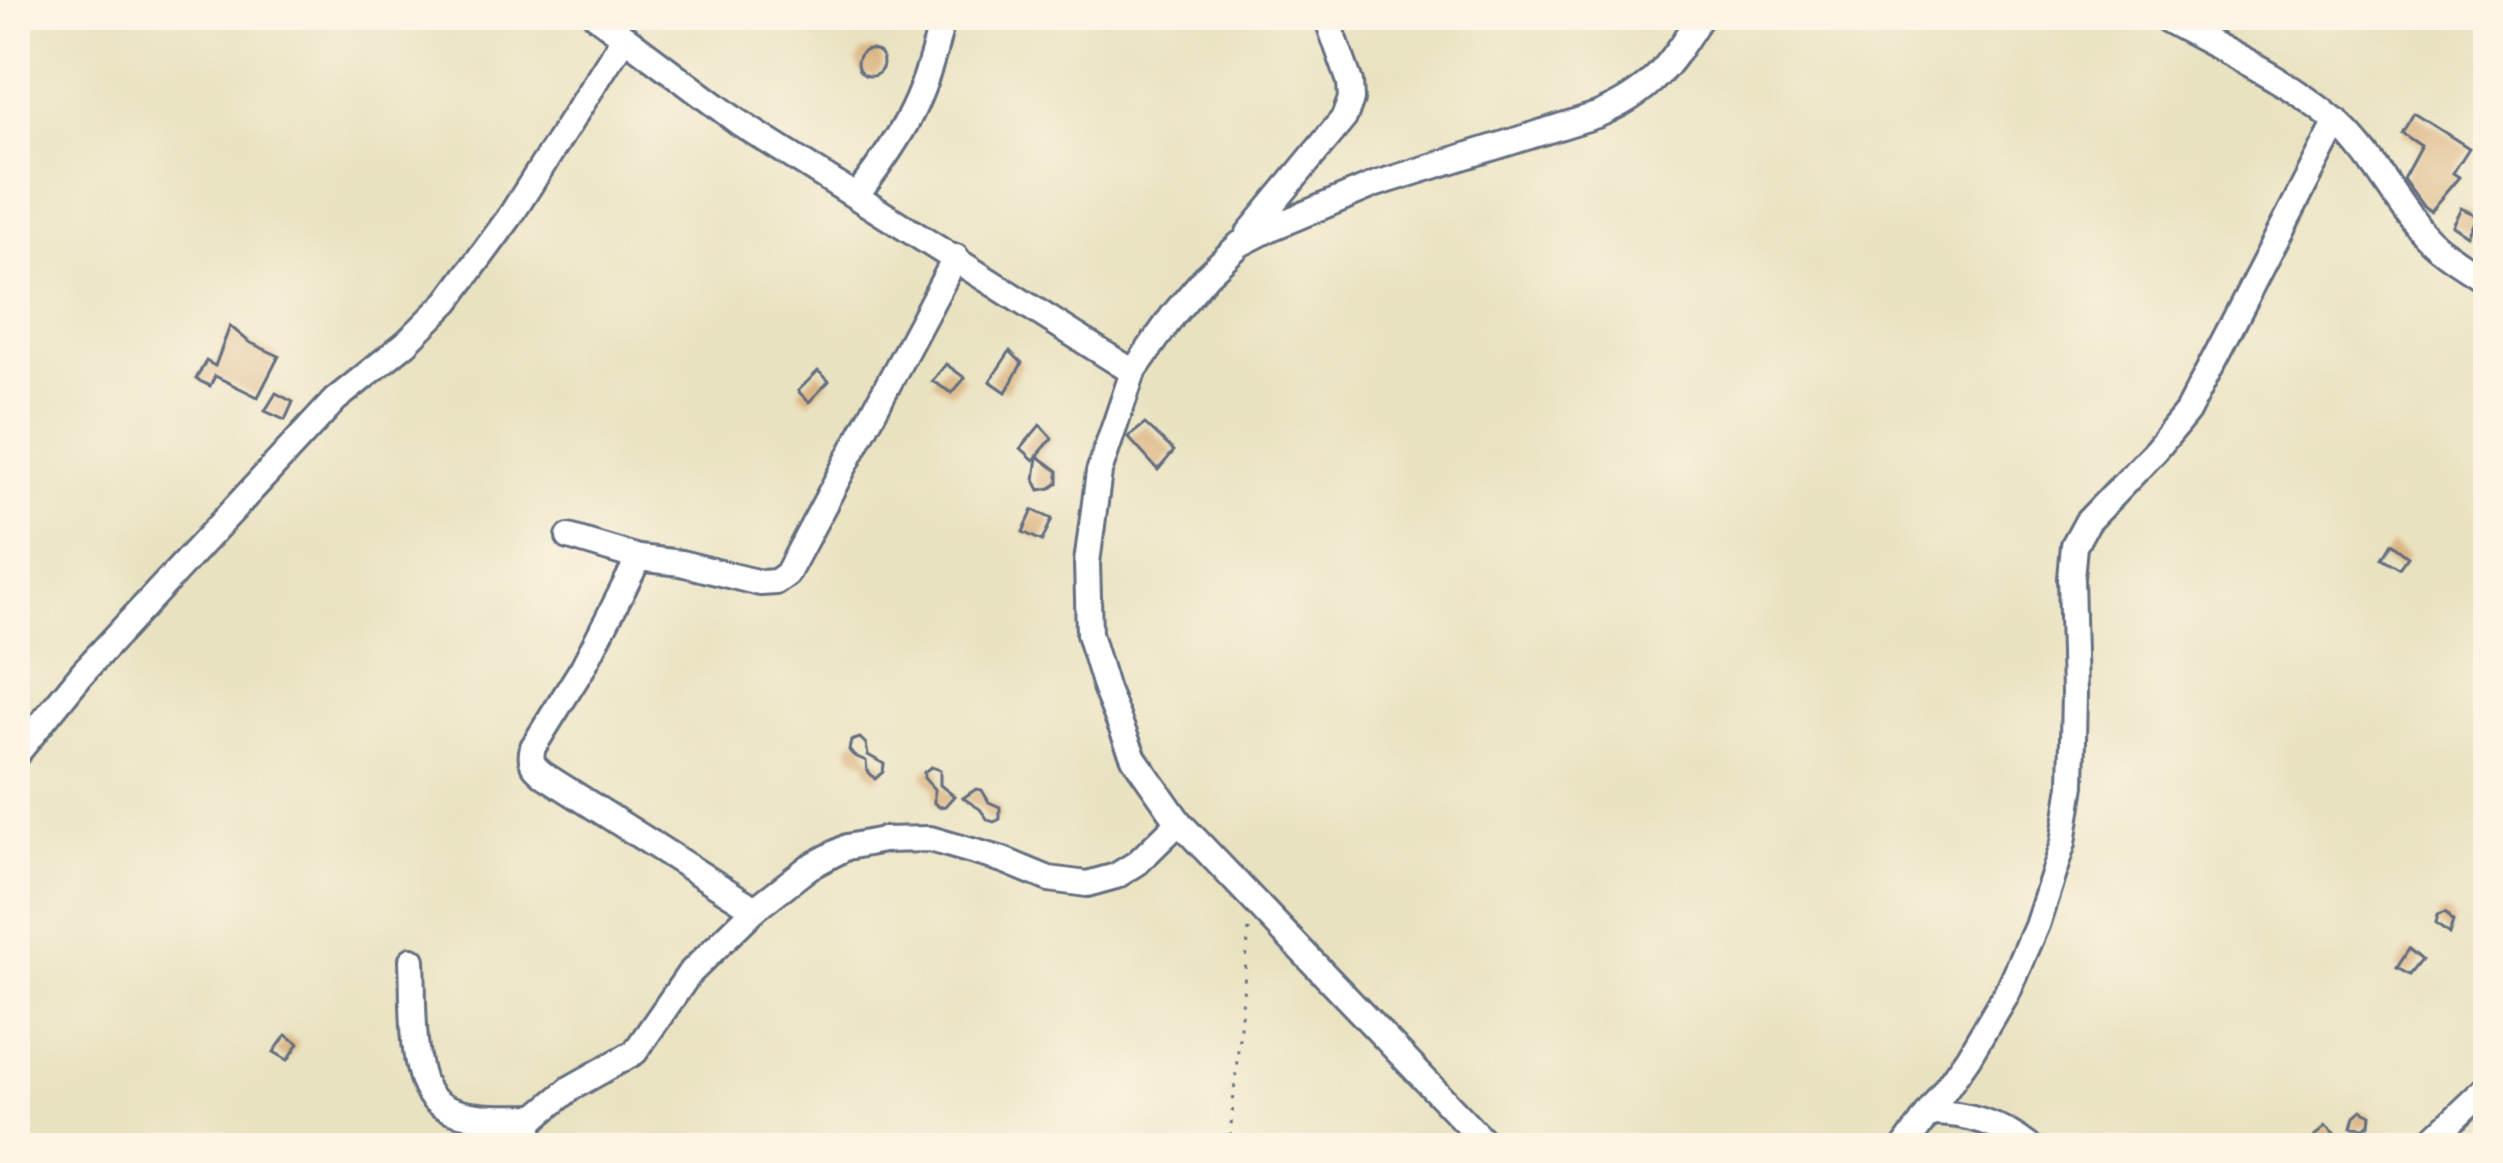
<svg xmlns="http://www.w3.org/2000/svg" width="2503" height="1163" viewBox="0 0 2503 1163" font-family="'Libre Bodoni',serif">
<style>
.building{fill:#dbb583}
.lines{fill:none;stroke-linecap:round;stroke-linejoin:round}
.street-casing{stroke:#636e80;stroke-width:30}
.path{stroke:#636e80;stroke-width:3;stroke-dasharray:3 9;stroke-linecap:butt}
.street{stroke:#fff;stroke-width:24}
</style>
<rect width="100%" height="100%" fill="#fcf5e5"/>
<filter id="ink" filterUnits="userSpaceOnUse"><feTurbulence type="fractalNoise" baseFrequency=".00833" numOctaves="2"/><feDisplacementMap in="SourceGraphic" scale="24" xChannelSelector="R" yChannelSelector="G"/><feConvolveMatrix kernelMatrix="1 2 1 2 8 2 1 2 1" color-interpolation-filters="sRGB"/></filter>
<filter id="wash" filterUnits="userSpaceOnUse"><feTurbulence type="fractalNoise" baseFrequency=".004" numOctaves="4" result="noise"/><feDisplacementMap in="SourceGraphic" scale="48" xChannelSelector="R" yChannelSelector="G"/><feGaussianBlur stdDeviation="2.7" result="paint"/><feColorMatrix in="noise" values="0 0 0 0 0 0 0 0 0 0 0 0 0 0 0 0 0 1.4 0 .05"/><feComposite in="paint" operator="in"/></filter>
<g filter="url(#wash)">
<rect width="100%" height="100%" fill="#e9e2c0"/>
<g id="blocks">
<g class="building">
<circle cx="870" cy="63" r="13"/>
<polygon points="2414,113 2469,148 2453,173 2459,177 2430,211 2422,205 2403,179 2421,146 2402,133"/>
<polygon points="2461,208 2478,216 2468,236 2452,225"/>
<polygon points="230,326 249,342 279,356 258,397 215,376 210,386 196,379 206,361 215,366"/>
<polygon points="1010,351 1022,363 1006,392 990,381"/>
<polygon points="946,364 965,378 952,393 932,381"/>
<polygon points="818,371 829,381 809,402 798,391"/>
<polygon points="276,393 293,402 285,420 265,411"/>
<polygon points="1145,424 1174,451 1158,470 1128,437"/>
<polygon points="1040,425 1052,438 1034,460 1021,448"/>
<polygon points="1038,456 1058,471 1058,483 1051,488 1040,490 1035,480"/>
<polygon points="1033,510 1052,519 1042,541 1023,532"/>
<polygon points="2391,543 2408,556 2399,568 2382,558"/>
<polygon points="860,738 866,744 868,755 884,764 883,772 875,779 867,770 866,761 853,755 849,750 851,741"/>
<polygon points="931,767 940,770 940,785 954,796 945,806 939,807 934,803 934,789 924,778 924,772"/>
<polygon points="976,789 982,790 989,802 1000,807 1000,819 994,822 988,820 980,809 963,798"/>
<polygon points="2446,912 2453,921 2449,934 2436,924 2438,915"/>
<polygon points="2409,949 2422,960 2410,975 2397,968"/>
<polygon points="286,1035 299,1043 288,1060 274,1052"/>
<polygon points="2361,1110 2371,1115 2370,1124 2365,1128 2351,1127 2354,1116"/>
<polygon points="2326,1125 2343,1140 2334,1148 2304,1148"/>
</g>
</g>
</g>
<g filter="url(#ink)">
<use href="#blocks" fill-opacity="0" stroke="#636e80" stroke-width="3"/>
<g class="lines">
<g class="street-casing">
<g id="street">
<polyline points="595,15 738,122 1133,372"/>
<path d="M2158,15c59,33 125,61 177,106 36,31 56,74 86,110 17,21 46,36 67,51"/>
<path d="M857,195c50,-64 69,-101 86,-180"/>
<polyline points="1249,233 1344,118 1351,99 1350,82 1326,15"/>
<polyline points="569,537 639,558 681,563 760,583 776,582 787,574 956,257"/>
<path d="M639,558l-56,109 -50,80c-4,15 0,19 11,28l211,134"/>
<polyline points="15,756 83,672 335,400 406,343 448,301 509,218 623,39"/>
<path d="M412,960c2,34 -3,116 22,140 22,21 74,17 102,17"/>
<path d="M1929,1113c40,0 70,10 102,35"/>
<polyline points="512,1148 536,1117 571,1088 635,1052 689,974 755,909 809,867 847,847 883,840 930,839 1003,860 1049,879 1087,884 1116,876 1137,863 1179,822"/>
<path d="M1490,1148l-311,-326 -45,-64 -28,-68 -17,-56 -2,-71 12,-91 34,-100 41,-58 33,-39 33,-31 31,-16 105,-44 221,-69c57,-24 72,-50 105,-100"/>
<polyline points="1904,1148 1968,1057 2006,993 2036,925 2063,843 2072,785 2074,693 2071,578 2074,546 2087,522 2156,450 2187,412 2337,122"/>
<polyline points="2424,1148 2488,1087"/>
</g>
</g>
<polyline class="path" points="1229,1148 1249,929"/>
<use href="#street" class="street"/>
</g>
</g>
<rect width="2503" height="1163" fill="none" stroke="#fcf5e5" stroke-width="60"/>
</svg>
